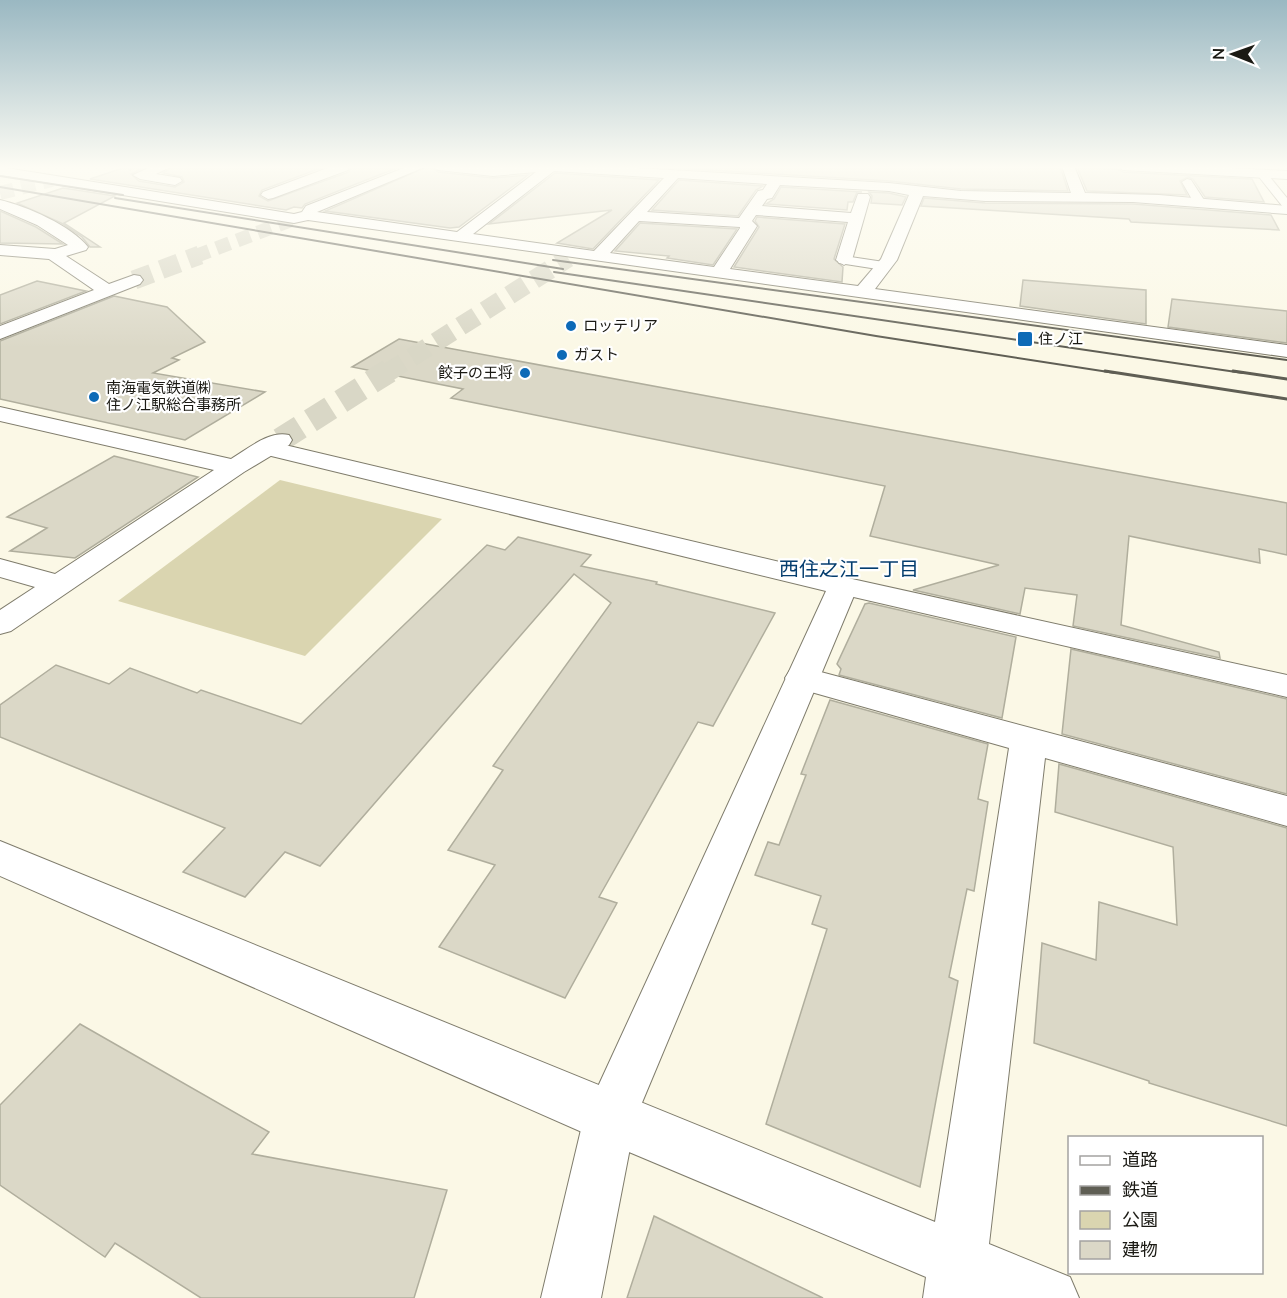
<svg xmlns="http://www.w3.org/2000/svg" width="1287" height="1298" viewBox="0 0 1287 1298" font-family="Mulish,'Noto Sans JP',sans-serif">
<style>
.green{fill:#dad5b0}
.building{fill:#dbd8c7;stroke:#b0ae9d;stroke-width:1.5}
.lines{fill:none;stroke-linecap:round;stroke-linejoin:round}
.street-tunnel-far2{stroke:#d9d7c6;stroke-width:14;stroke-dasharray:14 8;stroke-linecap:butt}
.street-tunnel-far1{stroke:#d9d7c6;stroke-width:19;stroke-dasharray:19 10;stroke-linecap:butt}
.street-tunnel{stroke:#d9d7c6;stroke-width:24;stroke-dasharray:24 12;stroke-linecap:butt}
.lane-casing{stroke:#7f7c6c;stroke-width:2}
.street-casing{stroke:#7f7c6c;stroke-width:2}
.secondary-casing{stroke:#7f7c6c;stroke-width:2}
.lane{fill:#fff;fill-rule:evenodd}
.street{fill:#fff;fill-rule:evenodd}
.secondary{fill:#fff;fill-rule:evenodd}
.rail-far1{stroke:#5f5e54;stroke-width:2}
.rail{stroke:#5f5e54;stroke-width:3}
.poi-dot{fill:#0d6ab7;stroke:#fff;stroke-width:2}
.labels{text-anchor:middle;stroke-width:4.5;stroke-linejoin:round;paint-order:stroke}
.far-poi-label{font-size:15px;fill:#1b1a14;stroke:#fff;text-anchor:start}
.neighbourhood-label{font-size:20px;fill:#043d6e;stroke:#fff}
</style>
<rect width="100%" height="100%" fill="#fbf8e6"/>
<polygon class="green" points="280,480 442,519 305,656 118,601"/>
<g class="building">
<polygon points="129,166 130,171 131,166 147,166 131,174 139,181 175,187 184,182 182,177 163,173 174,166 326,166 262,190 259,196 268,201 349,172 351,166 402,166 305,204 302,208 294,207 286,210 90,179"/>
<polygon points="429,166 438,172 493,178 528,175 459,227 450,228 325,211"/>
<polygon points="643,166 1060,166 1068,191 961,189 889,181"/>
<polygon points="1077,167 1117,169 1123,172 1252,179 1264,202 1205,197 1193,179 1188,177 1180,181 1187,195 1087,191"/>
<polygon points="555,173 659,180 593,249 557,243 612,210 489,224"/>
<polygon points="679,180 763,186 756,190 738,216 652,210"/>
<polygon points="781,187 862,192 857,192 853,202 848,202 847,210 766,204 774,199"/>
<polygon points="63,188 115,196 64,223 100,247 90,247 82,237 61,223 17,203"/>
<polygon points="869,192 889,193 906,197 902,205 871,203 872,196"/>
<polygon points="924,198 985,203 1133,204 1271,215 1279,230 1131,222 1129,219 921,206"/>
<polygon points="0,211 36,227 63,244 0,243"/>
<polygon points="757,217 845,224 834,259 843,267 842,282 734,267 759,227 755,221"/>
<polygon points="640,223 737,229 713,265 667,258 669,256 615,251"/>
<polygon points="1023,280 1146,290 1146,324 1020,306"/>
<polygon points="37,281 86,291 0,324 0,295"/>
<polygon points="114,296 167,307 205,342 172,358 179,360 153,373 265,392 185,440 0,399 0,341"/>
<polygon points="1172,299 1287,311 1287,343 1168,327"/>
<polygon points="399,339 1287,503 1287,555 1259,549 1260,563 1129,536 1121,625 1219,652 1220,658 1073,626 1077,595 1025,588 1020,614 913,590 999,565 870,536 885,486 451,398 463,389 352,367"/>
<polygon points="114,456 198,477 75,558 10,551 47,528 7,517"/>
<polygon points="518,537 591,555 581,566 657,582 656,584 775,613 713,726 698,722 599,897 617,903 565,998 439,947 495,865 448,850 503,770 493,766 611,603 574,574 320,866 285,852 245,897 183,872 225,828 0,737 0,705 56,665 109,684 130,668 197,693 201,690 301,724 487,545 505,550"/>
<polygon points="869,603 1016,637 1002,718 839,675 841,669 837,664 865,604"/>
<polygon points="1071,649 1287,699 1287,794 1062,734"/>
<polygon points="830,700 988,744 978,799 988,802 974,891 967,889 949,977 958,981 920,1187 766,1124 827,929 812,924 821,896 755,875 768,842 779,845 806,775 801,774"/>
<polygon points="1059,764 1287,828 1287,1126 1149,1083 1149,1081 1034,1043 1042,943 1096,960 1099,902 1177,925 1173,847 1055,812"/>
<polygon points="80,1024 269,1132 252,1154 447,1190 414,1298 201,1298 115,1243 105,1257 0,1185 0,1105"/>
<polygon points="654,1216 823,1298 627,1298"/>
</g>
<g class="lines">
<g class="street-tunnel-far2">
<polyline points="0,193 52,180"/>
<polyline points="196,256 294,219"/>
</g>
<g class="street-tunnel-far1">
<polyline points="134,280 200,255"/>
<polyline points="387,373 568,258"/>
</g>
<polyline class="street-tunnel" points="280,440 389,371"/>
<g class="lane-casing">
<g id="lane">
<polygon points="1261,170 1265,171 1287,198 1287,209 1283,207 1256,173"/>
<polygon points="1187,179 1191,180 1206,203 1204,205 1196,205 1194,203 1182,182"/>
<polygon points="844,256 884,262 891,266 884,270 839,263 837,260"/>
</g>
</g>
<g class="street-casing">
<g id="street">
<polygon points="153,166 172,166 156,174 180,178 182,181 175,185 140,179 133,175"/>
<polygon points="333,166 349,167 348,170 273,198 268,199 261,195 263,192"/>
<path d="M409,166h18l-110,46 140,20 79,-60 -43,4 -55,-6 -6,-4 61,2 110,-2 286,17 72,8 110,2 -9,-27h12l11,27 74,2 128,11v8l-154,-12 -148,-1 -62,-5 -26,64 -22,29 412,56v12l-979,-137 -14,3 -294,-48v-8l294,47 8,-2 4,-6zM554,171l110,7 -70,73 -121,-17zM678,178l89,6 -4,6 -5,1 -19,27 -92,-6zM780,185l109,6 20,4 -28,64 -23,27 -128,-17 27,-43 -5,-5 4,-6 92,7 -12,38 8,5 8,-5 18,-63 -2,-3h-10l-7,19 -89,-7 5,-7 5,-1zM639,221l101,6v1l-26,39 -104,-14z"/>
<polygon points="1117,166 1196,166 1287,171 1287,179 1123,170"/>
<path d="M0,200c26,6 72,26 88,47l-2,3 -20,6 43,28 25,-9 6,1 3,4 -3,4 -140,55v-13l94,-36 -45,-31 -49,-4v-10l55,4 13,-4 -31,-20 -37,-16z"/>
<path d="M0,407l231,52c17,-10 38,-29 58,-24l3,5 -3,5 -45,27 -233,159 -11,3v-24l35,-23 -35,-10v-18l55,15 159,-104 -214,-49z"/>
<polygon points="843,577 1287,675 1287,697 832,592 828,586 832,580"/>
<polygon points="802,667 1287,796 1287,826 1045,758 989,1244 1070,1277 1079,1298 923,1298 926,1277 591,1136 0,876 0,841 935,1222 1009,748 790,686 785,678 790,670"/>
</g>
</g>
<g class="secondary-casing">
<polygon id="secondary" points="268,441 843,577 854,580 858,586 636,1117 601,1298 541,1298 584,1117 826,591 259,453 256,448 259,443"/>
</g>
<use href="#lane" class="lane"/>
<use href="#street" class="street"/>
<use href="#secondary" class="secondary"/>
<g class="rail-far1">
<polyline points="0,176 123,195"/>
<polyline points="0,187 876,336 1115,373"/>
<polyline points="115,198 563,269"/>
<polyline points="553,260 1287,360"/>
<polyline points="554,272 1243,373"/>
</g>
<g class="rail">
<polyline points="1105,371 1287,399"/>
<polyline points="1233,371 1287,379"/>
</g>
</g>
<linearGradient id="sky" x2="0" y2="1"><stop stop-color="#9ab8c2"/><stop offset="0.48" stop-color="#fdfcf4"/><stop offset="1" stop-color="#fdfcf4" stop-opacity="0"/></linearGradient>
<rect width="1287" height="348" fill="url(#sky)"/>
<g class="poi-dot">
<circle cx="571" cy="326" r="6"/>
<rect x="1017" y="331" width="16" height="16" rx="3"/>
<circle cx="562" cy="355" r="6"/>
<circle cx="525" cy="373" r="6"/>
<circle cx="94" cy="397" r="6"/>
</g>
<g class="labels">
<g class="far-poi-label">
<text x="583" y="331">ロッテリア</text>
<text x="1038" y="344">住ノ江</text>
<text x="574" y="360">ガスト</text>
<text x="513" y="378" text-anchor="end">餃子の王将</text>
<text x="106" y="393">南海電気鉄道㈱<tspan x="106" dy="17">住ノ江駅総合事務所</tspan></text>
</g>
<g class="neighbourhood-label">
<text x="849" y="576">西住之江一丁目</text>
</g>
</g>
<rect x="1068" y="1136" width="195" height="138" fill="#ffffff" stroke="#a4a3a1" stroke-width="1.5"/>
<rect x="1080" y="1156" width="30" height="9" fill="#ffffff" stroke="#a4a3a1" stroke-width="1.5"/>
<text x="1122" y="1166" font-size="18" fill="#1b1a14">道路</text>
<rect x="1080" y="1186" width="30" height="9" fill="#5f5e54" stroke="#a4a3a1" stroke-width="1.5"/>
<text x="1122" y="1196" font-size="18" fill="#1b1a14">鉄道</text>
<rect x="1080" y="1211" width="30" height="18" fill="#dad5b0" stroke="#a4a3a1" stroke-width="1.5"/>
<text x="1122" y="1226" font-size="18" fill="#1b1a14">公園</text>
<rect x="1080" y="1241" width="30" height="18" fill="#dbd8c7" stroke="#a4a3a1" stroke-width="1.5"/>
<text x="1122" y="1256" font-size="18" fill="#1b1a14">建物</text>
<g transform="translate(1233 54) rotate(271)" stroke="#ffffff" stroke-width="4.5" paint-order="stroke">
<path d="M0-4.5L10 22L0 15L-10 22Z" fill="#1b1a14"/>
<text y="-9" font-size="16" font-weight="bold" text-anchor="middle" fill="#1b1a14">N</text>
</g>
</svg>
